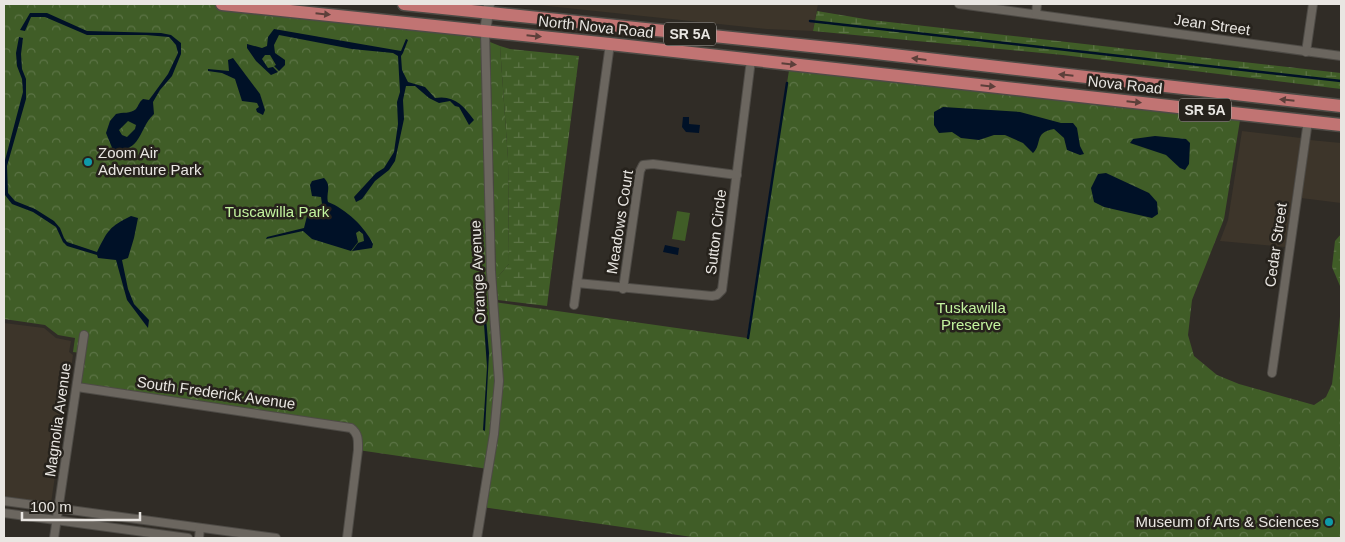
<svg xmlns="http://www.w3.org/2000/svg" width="1345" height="542" viewBox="0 0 1345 542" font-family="Helvetica,sans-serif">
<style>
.built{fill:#3d352a}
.wetland{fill:url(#wetland-marsh)}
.park{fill:url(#park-crowns)}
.pitch{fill:#405d27}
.water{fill:#001127;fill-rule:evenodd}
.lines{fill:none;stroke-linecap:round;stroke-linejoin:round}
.stream{stroke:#001127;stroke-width:2.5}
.minor-casing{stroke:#4e4b46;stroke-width:10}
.tertiary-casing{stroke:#4e4b46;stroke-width:12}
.primary-casing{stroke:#4e4b46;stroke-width:15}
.minor{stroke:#6b665f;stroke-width:8}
.tertiary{stroke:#6b665f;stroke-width:10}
.primary{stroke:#c17473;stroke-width:12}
.oneway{fill:#5c3f3a}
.culture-dot{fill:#0f9aa8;stroke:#26221c;stroke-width:2}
.labels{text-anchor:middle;stroke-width:5;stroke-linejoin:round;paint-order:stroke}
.shield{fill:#26221c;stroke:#aeaba7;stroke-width:1}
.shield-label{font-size:14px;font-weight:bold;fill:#e9e6e2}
.street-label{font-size:15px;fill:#e9e6e2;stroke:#26221c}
.poi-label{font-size:15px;fill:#e9e6e2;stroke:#26221c;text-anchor:start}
.park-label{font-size:15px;fill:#c3f49f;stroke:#26221c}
</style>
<defs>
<pattern id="wetland-marsh" width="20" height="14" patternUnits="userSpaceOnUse" patternTransform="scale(1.25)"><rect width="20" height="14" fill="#405d27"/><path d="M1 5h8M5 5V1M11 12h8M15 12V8" fill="none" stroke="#5c7446"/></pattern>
<pattern id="park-crowns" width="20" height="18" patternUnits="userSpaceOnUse" patternTransform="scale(1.25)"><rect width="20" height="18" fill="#405d27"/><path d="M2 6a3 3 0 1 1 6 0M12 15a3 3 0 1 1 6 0" fill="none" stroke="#5c7446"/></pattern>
</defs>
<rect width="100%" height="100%" fill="#302c26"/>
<g class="built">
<polygon points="529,4 818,4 813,31 767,29"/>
<polygon points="1242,131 1301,138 1285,247 1220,241 1228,220"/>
<polygon points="1310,140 1341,143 1341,203 1301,198"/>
<polygon points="4,323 44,328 56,338 71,341 69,352 73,355 51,503 4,496"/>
</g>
<g class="wetland">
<polygon points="817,11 871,20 1341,73 1341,89 1063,55 813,31"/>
<polygon points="500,46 510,49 579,56 547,306 498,300 496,279 509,264 508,159"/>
<polygon points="1341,234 1340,286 1332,267 1335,241"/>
</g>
<g class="park">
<polygon points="4,4 223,4 485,32 494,302 747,338 790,64 1241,114 1224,219 1192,300 1188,335 1194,356 1217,375 1239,384 1314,405 1326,397 1332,384 1341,308 1341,538 699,538 482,507 488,469 358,450 355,431 77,387 81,353 73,352 75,338 58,335 45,325 4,319"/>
<polygon points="490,42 500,46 508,159 509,264 496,279"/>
</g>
<polygon class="pitch" points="677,211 690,213 685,241 672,239"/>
<g class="water">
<path d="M30,13h17l40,18 74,2 10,2 10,8v11l-9,22 -12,14 -7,12 1,12c-9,8 -11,19 -18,28 -5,6 -11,7 -16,12l-7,-4 -7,-17 4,-12 6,-7c6,-2 15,0 20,-5 3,-4 3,-7 7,-10l6,1 19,-26 10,-21 -2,-8 -7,-8 -23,-2h-59l-42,-18h-14l-6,14 -5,-1zM128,121l8,4 -1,4 -8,8 -5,-2 -3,-5z"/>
<path d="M274,29l127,22 5,-12 2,1 -5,13 -2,3 1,14 6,12 17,5 10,11c19,-3 28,7 39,22l-5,5 -10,-18 -4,-1 -5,-5 -11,2 -10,-5 -14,-12h-9l-3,14 1,19 -9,42 -6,9 -14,11 -13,18 -6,3 -2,-5 22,-24 8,-5 10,-16 4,-28 -1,-22 3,-10 -2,-36 -5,-3 -41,-4 -73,-14 -5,10 1,8 10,7v5l-6,6 -5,-5 2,-1 -6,-10h-5l-3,4 6,9 5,-1 5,5 -7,3 -15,-14 -9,-13v-4l15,4 5,-2 1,-9z"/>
<path d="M19,37l4,1 -2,16 1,15 4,10v20l-19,67 1,27 7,8 20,8 19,12 6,7 4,10 3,4 30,10c11,-22 12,-25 34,-36l7,2 -4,20 -6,20 -6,2 6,29 6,15 15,16 -1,8 -21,-28 -11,-40 -18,-2 -1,-3 -30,-9 -4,-4 -7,-15 -23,-15 -21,-8 -7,-9 -1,-31 19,-72 -1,-13 -5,-13 -1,-13z"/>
<polygon points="233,58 260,94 265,110 263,115 257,112 256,109 259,107 257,103 242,101 235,79 222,73 208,71 208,69 229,71 228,60"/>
<path d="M943,107l77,5 41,11h12l4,5 3,18 4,8 -4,1 -13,-5 -3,-12 -10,-9c-21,4 -11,14 -21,24l-10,-10 -18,-8h-11l-15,5 -18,-2 -9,-6 -13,1 -5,-8v-13z"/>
<polygon points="683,117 689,117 689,124 700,125 699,133 686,132 682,127"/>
<polygon points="1155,136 1186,139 1190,143 1189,164 1185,170 1180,168 1166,155 1130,143 1133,139"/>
<polygon points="1106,173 1149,193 1157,202 1158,214 1152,218 1104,207 1094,202 1091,188 1098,174"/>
<path d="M324,178c8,8 2,14 4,24 18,7 37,25 45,42l-1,4 -20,3 6,-8 6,-2 -1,-7 -4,-3 -3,2 2,9 -7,9 -39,-12 -9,-8 -37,8 1,-2 37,-9 4,-16 14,-8 -1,-7 -9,-1 -2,-11 2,-4z"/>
<polygon points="665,245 679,248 678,255 663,252"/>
<polygon points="481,281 483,283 489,353 485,431 483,430 487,367"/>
</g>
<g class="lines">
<g class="stream">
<polyline points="810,21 1341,81"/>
<polyline points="748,338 787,83"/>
</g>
<g class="minor-casing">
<g id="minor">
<polyline points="959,4 1341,56"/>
<polyline points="1036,14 1037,4"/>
<polyline points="1306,52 1313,4"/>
<polyline points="577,283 712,296 717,295 722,290 751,60"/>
<polyline points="623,289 640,171 643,165 653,164 737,175"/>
<polyline points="574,305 610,44"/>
<polyline points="1272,373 1308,121"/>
<path d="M77,387l274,41c8,6 7,13 7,22l-11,88"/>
<polyline points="4,501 276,538"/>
<polyline points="4,513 188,538"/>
<polyline points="54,538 84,335"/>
<polyline points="199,538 200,528"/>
<polyline points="477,538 494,434 499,381 491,272 485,32"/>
</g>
</g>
<g class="tertiary-casing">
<polyline id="tertiary" points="485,32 489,4"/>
</g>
<g class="primary-casing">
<g id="primary">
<polyline points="222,4 610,44 1341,125"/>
<polyline points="404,4 858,51 1341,106"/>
</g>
</g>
<use href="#minor" class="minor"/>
<use href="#tertiary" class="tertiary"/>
<use href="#primary" class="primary"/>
</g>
<defs><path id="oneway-solid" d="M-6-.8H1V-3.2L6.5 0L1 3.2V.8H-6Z" transform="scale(1.25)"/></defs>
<g class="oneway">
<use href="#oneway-solid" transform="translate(323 14) rotate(6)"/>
<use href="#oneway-solid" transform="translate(534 36) rotate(6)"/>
<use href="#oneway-solid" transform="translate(919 59) rotate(-173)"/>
<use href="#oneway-solid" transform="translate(789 64) rotate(6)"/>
<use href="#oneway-solid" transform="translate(1066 75) rotate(-174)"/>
<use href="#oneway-solid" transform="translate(988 86) rotate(6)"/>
<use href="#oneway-solid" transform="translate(1287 100) rotate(-174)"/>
<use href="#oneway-solid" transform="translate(1134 102) rotate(6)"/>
</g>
<g class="culture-dot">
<circle cx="88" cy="162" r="5"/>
<circle cx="1329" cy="522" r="5"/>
</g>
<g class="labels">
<g class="shield">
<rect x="664" y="22.5" width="52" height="23" rx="4"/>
<rect x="1179" y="98.5" width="52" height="23" rx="4"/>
</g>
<g class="shield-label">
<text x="690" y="39">SR 5A</text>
<text x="1205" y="115">SR 5A</text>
</g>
<g class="street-label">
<text transform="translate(1212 25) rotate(8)" y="5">Jean Street</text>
<text transform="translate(596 27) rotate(6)" y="5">North Nova Road</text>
<text transform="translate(1125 85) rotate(6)" y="5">Nova Road</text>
<text transform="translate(620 222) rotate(-81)" y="5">Meadows Court</text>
<text transform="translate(716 232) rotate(-83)" y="5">Sutton Circle</text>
<text transform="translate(1276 245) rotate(-82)" y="5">Cedar Street</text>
<text transform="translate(478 272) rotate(-93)" y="5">Orange Avenue</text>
<text transform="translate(216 393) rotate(8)" y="5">South Frederick Avenue</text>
<text transform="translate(58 420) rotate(-82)" y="5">Magnolia Avenue</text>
</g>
<g class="poi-label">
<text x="98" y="158">Zoom Air<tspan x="98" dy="17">Adventure Park</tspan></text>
<text x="1319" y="527" text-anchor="end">Museum of Arts &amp; Sciences</text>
</g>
<g class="park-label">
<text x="277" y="217">Tuscawilla Park</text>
<text x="971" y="313">Tuskawilla<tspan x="971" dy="17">Preserve</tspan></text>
</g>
</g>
<rect width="1345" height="542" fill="none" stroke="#e9e6e2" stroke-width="10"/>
<path d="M22 512v8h118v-8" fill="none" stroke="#e9e6e2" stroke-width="2.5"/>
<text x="30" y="512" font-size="15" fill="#e9e6e2" stroke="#26221c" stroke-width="4" paint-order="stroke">100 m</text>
</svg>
